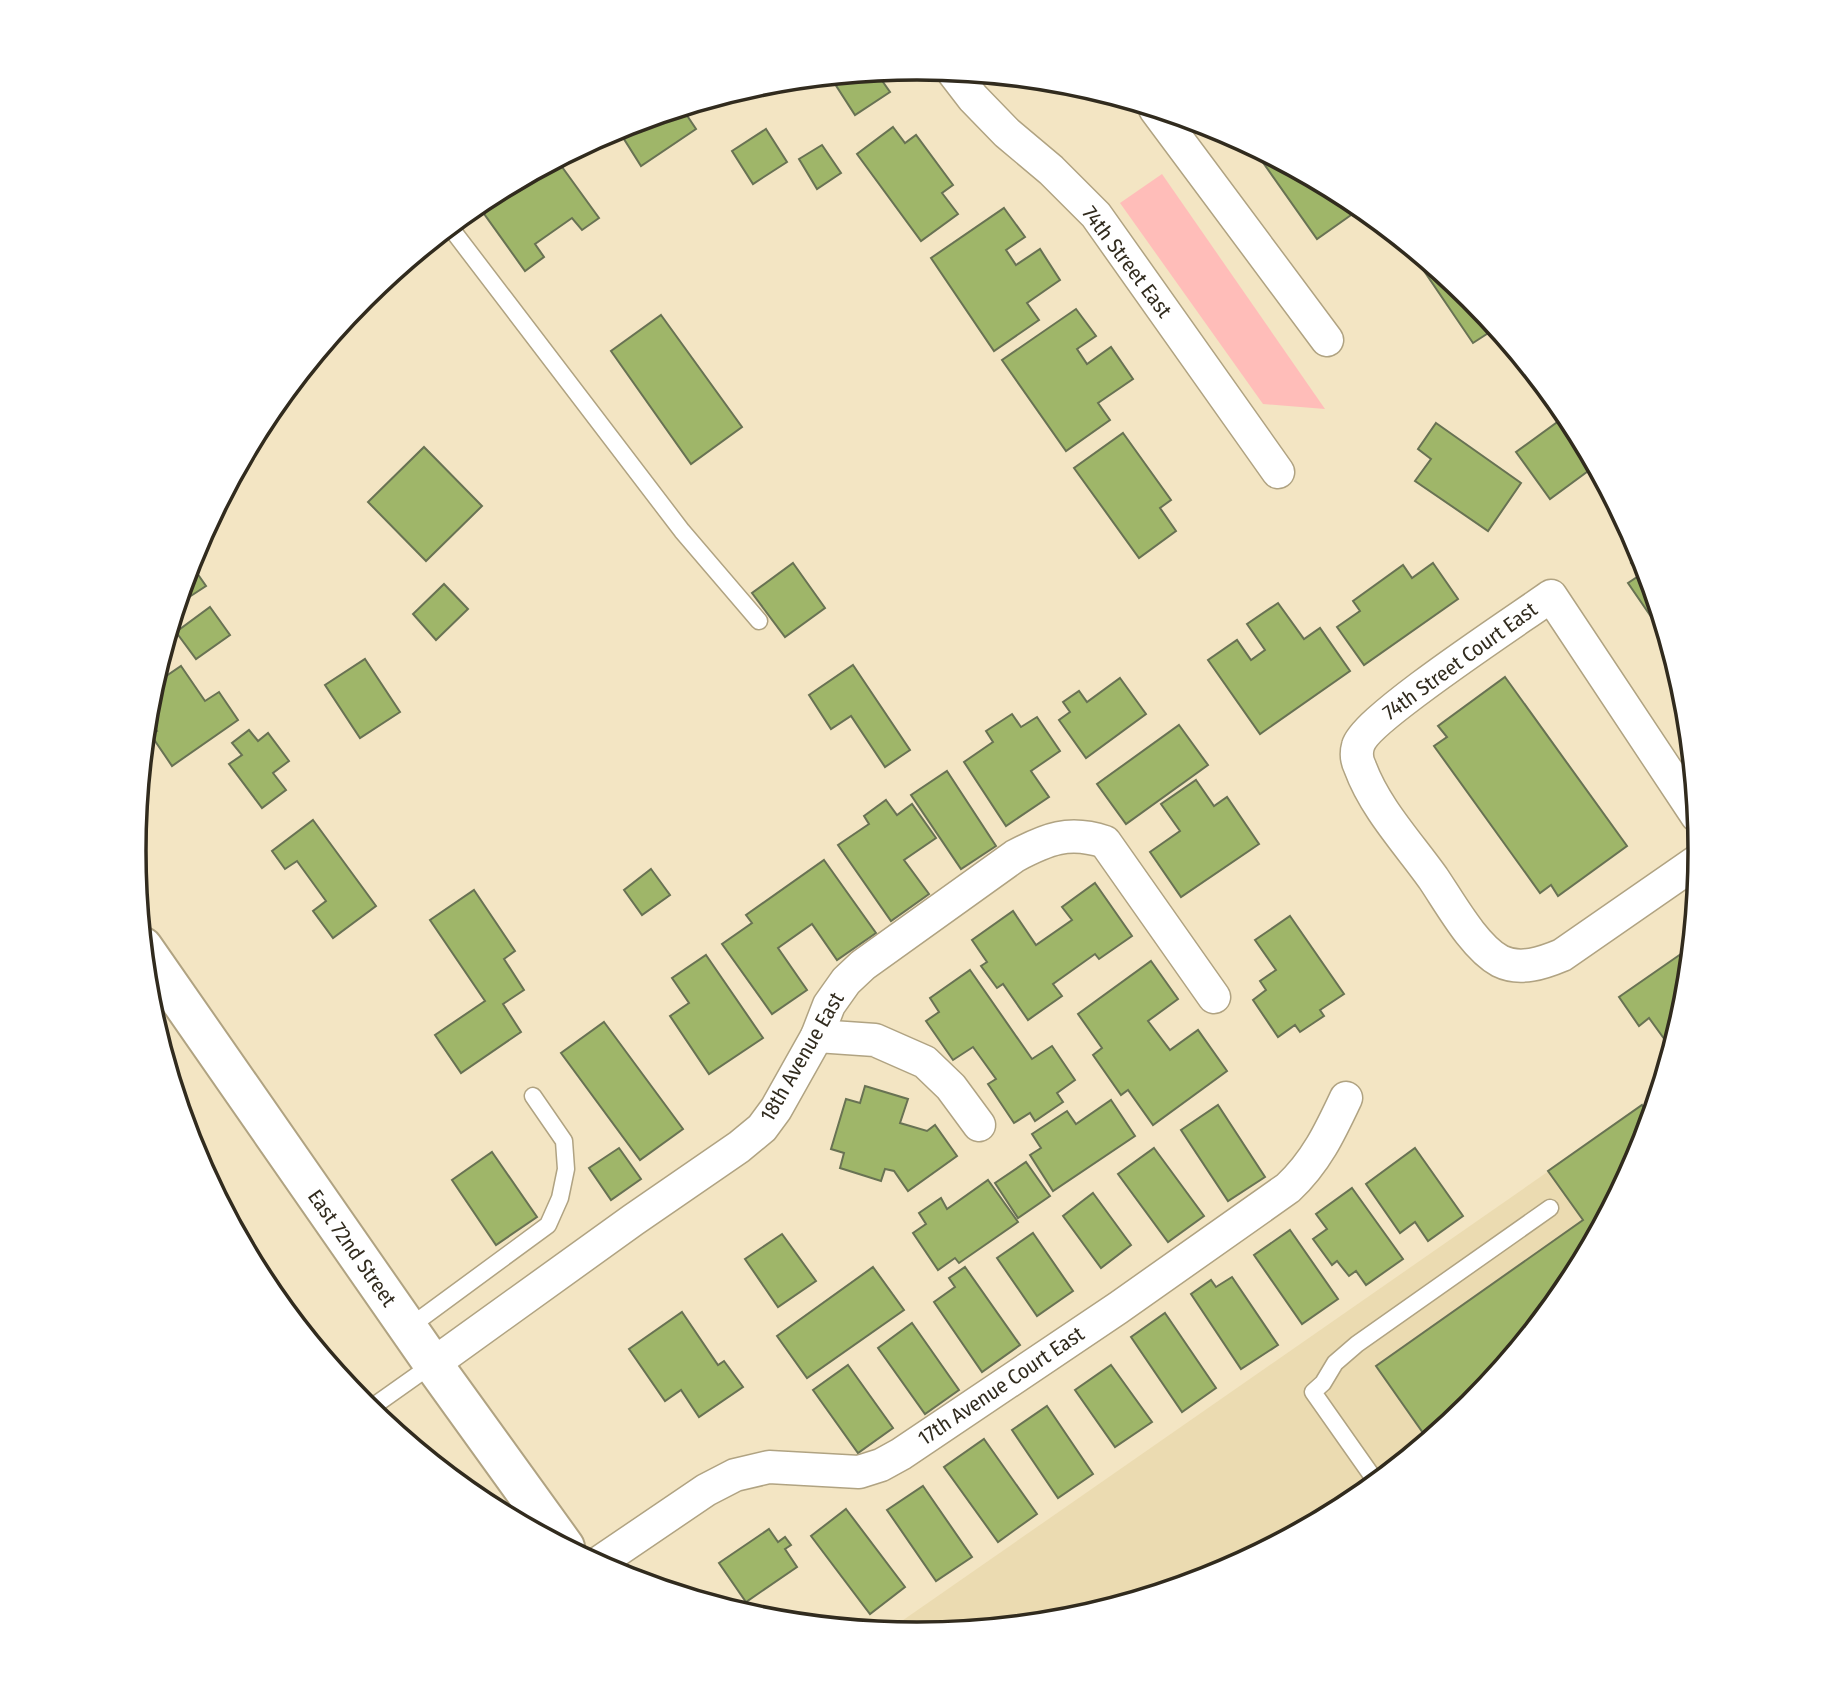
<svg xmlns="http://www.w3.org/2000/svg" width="1834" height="1703" viewBox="0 0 1834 1703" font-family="'Fira Sans Condensed',sans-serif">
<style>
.built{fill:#ebdbb1}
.green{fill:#ffbdb9}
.building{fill:#9fb669;stroke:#687253;stroke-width:2}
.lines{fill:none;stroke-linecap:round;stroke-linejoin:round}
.lane-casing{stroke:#b0a382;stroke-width:19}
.street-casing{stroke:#b0a382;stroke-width:35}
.secondary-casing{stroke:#b0a382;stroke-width:42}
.lane{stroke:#fff;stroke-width:16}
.street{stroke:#fff;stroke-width:32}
.secondary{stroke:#fff;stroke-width:38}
.labels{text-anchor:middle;stroke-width:5;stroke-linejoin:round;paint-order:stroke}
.street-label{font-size:21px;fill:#312b1e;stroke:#fff}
.rim{fill:none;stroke:#312b1e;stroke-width:3.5}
</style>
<rect width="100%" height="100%" fill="#f3e5c3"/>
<polygon class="built" points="1651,1100 1655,1104 1640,1152 1568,1287 1471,1406 1352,1503 1216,1575 1069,1620 917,1635 886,1632"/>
<polygon class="green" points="1162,174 1325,409 1263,404 1120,203"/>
<g class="building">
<polygon points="876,72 890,92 855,115 835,84 849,75"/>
<polygon points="682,108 696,129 641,166 617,128"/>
<polygon points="893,127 905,143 916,135 953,185 942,193 958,214 921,241 857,154"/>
<polygon points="766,129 787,162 753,184 732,151"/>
<polygon points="822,145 841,173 817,189 799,159"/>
<polygon points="1252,147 1352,200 1361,208 1317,239"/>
<polygon points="557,160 599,218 582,230 572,218 535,244 544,257 525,271 477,204"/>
<polygon points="1004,208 1025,237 1006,250 1016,265 1040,249 1060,280 1027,303 1039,320 994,351 931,258"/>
<polygon points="1405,243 1471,298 1496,328 1473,343"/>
<polygon points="1076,309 1096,336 1077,349 1087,364 1111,347 1133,379 1098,403 1110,420 1066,451 1002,360"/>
<polygon points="661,315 742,427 691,464 611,351"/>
<polygon points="1567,415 1595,466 1550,499 1516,452"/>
<polygon points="1436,423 1521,483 1488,531 1415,481 1431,459 1418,449"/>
<polygon points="1123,433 1171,500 1160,508 1176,531 1139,558 1074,468"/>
<polygon points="424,447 482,506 426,561 368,502"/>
<polygon points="1642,556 1667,640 1628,583 1640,575 1631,563"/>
<polygon points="190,563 206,586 177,605"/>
<polygon points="793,563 825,608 785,637 752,593"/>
<polygon points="1433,563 1458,599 1364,665 1337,627 1360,611 1353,601 1403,565 1412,578"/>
<polygon points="444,584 468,609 436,640 413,614"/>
<polygon points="1278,603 1304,639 1320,628 1350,671 1260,734 1208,660 1237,640 1251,660 1265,650 1247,624"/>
<polygon points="210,607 230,635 196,659 176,632"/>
<polygon points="365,659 400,712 360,738 325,685"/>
<polygon points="853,665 910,750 885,767 851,716 831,729 809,695"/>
<polygon points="181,666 205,701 219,692 238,720 172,766 151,735 157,731 147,717 153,685"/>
<polygon points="1505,677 1627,846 1558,896 1551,885 1540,893 1434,746 1447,737 1438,726"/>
<polygon points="1120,678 1146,714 1086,758 1059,720 1070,712 1063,702 1079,691 1087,702"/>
<polygon points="1012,714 1021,727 1037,717 1060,751 1031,771 1049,797 1006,826 964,762 993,742 986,731"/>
<polygon points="1179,725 1208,765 1126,824 1097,784"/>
<polygon points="249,730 258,741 268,733 289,761 273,773 286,790 262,808 229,764 242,755 232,743"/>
<polygon points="947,771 996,846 961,869 911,795"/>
<polygon points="1196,780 1214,806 1227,797 1259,844 1181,897 1150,852 1180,831 1161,804"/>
<polygon points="886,800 897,815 912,804 936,838 904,860 929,894 891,921 838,845 869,824 864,816"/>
<polygon points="313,820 376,906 333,938 313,911 326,901 297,861 285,869 272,851"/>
<polygon points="824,860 876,933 837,960 812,924 778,948 807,990 772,1014 722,944 752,923 746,915"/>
<polygon points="651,869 670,895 642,915 624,890"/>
<polygon points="1095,883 1132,936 1099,959 1095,954 1053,984 1062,996 1028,1020 1003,984 997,988 981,966 987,962 972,940 1013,911 1036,945 1072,920 1062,907"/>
<polygon points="474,890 515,951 504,959 524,990 503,1004 521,1032 461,1073 435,1035 485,1001 430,920"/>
<polygon points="1290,916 1344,994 1320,1010 1324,1016 1300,1032 1295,1025 1278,1037 1253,1000 1266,990 1260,981 1276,970 1255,940"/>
<polygon points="1691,947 1685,1005 1673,1045 1670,1047 1649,1018 1639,1026 1619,997"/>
<polygon points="706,955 763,1038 709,1074 670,1016 689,1003 672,978"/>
<polygon points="1151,961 1178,999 1148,1021 1170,1050 1198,1030 1227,1071 1153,1125 1128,1090 1121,1095 1093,1055 1102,1048 1078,1014"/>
<polygon points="970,970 1032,1059 1052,1046 1075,1080 1057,1093 1063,1102 1035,1121 1030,1113 1014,1123 988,1084 996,1079 973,1047 953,1060 926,1021 939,1012 930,998"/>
<polygon points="604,1022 683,1129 640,1160 561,1053"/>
<polygon points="865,1086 908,1099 900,1123 927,1131 935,1125 957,1156 908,1191 894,1171 885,1169 881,1181 840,1168 844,1153 831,1149 846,1099 860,1103"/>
<polygon points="1111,1100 1135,1136 1053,1191 1030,1155 1041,1148 1032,1134 1067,1111 1076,1124"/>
<polygon points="1218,1105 1265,1177 1228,1201 1181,1130"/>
<polygon points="1642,1105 1651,1117 1640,1152 1568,1287 1471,1406 1428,1440 1376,1366 1583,1220 1548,1171"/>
<polygon points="619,1148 641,1179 611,1200 589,1168"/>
<polygon points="1154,1148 1204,1216 1168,1242 1118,1174"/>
<polygon points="1415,1148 1463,1216 1428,1241 1415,1222 1400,1233 1366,1184"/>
<polygon points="492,1152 537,1217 496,1245 452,1180"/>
<polygon points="1026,1162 1050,1196 1018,1218 995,1183"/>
<polygon points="988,1180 1018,1222 959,1263 955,1258 938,1270 913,1233 926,1224 919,1213 941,1198 947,1209"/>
<polygon points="1352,1188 1403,1259 1366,1285 1356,1271 1349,1276 1337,1261 1332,1265 1313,1239 1327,1229 1316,1214"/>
<polygon points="1093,1193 1131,1245 1101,1268 1063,1216"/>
<polygon points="1290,1230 1338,1299 1302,1324 1254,1255"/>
<polygon points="1033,1233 1073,1291 1037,1316 997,1258"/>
<polygon points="782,1234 816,1281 778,1307 745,1259"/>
<polygon points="873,1267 904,1310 807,1378 777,1336"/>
<polygon points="965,1267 1020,1345 982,1372 934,1302 955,1287 949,1278"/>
<polygon points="1232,1277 1278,1345 1241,1369 1191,1294 1211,1280 1216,1287"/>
<polygon points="682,1312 718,1365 724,1361 743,1387 699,1417 681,1390 665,1401 629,1349"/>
<polygon points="1165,1313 1216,1388 1182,1412 1131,1337"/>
<polygon points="912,1323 959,1390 925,1414 878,1348"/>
<polygon points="848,1365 893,1428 858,1453 813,1390"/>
<polygon points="1111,1365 1152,1422 1115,1447 1075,1390"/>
<polygon points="1047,1406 1093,1474 1058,1498 1012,1430"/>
<polygon points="984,1439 1037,1514 998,1542 944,1467"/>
<polygon points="923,1486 972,1557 936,1581 887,1510"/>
<polygon points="846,1509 905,1587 870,1614 811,1536"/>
<polygon points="769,1529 778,1542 785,1537 791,1545 785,1549 797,1567 746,1602 719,1563"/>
</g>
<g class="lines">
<g class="lane-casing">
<g id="lane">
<polyline points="450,227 682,531 759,621"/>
<polyline points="408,1328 548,1225 560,1198 566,1169 564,1141 533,1096"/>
<polyline points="368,1410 433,1364"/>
<polyline points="1377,1483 1313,1392 1323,1383 1335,1363 1357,1344 1550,1208"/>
</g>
</g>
<g class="street-casing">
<g id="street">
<polyline points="953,72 973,98 1007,133 1051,170 1096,215 1278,472"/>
<polyline points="1155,109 1327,340"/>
<path d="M1697,816l-146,-220c-32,23 -186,123 -193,150 -2,7 -1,15 2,21 15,41 48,76 73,111 17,25 41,69 67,83 20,10 43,2 62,-6l137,-95"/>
<polyline points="817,1036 875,1040 925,1062 951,1087 979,1125"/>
<path d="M433,1364l200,-144 106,-73 23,-19 14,-19 41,-73 12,-31 17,-24 17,-16 152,-109c32,-17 54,-26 90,-14l109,155"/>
<path d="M597,1564l109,-74 29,-15 34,-8 90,5 22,-7 20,-11 217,-146 170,-120c28,-26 42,-56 58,-90"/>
</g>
</g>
<g class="secondary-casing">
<polyline id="secondary" points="143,947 433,1364 565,1547"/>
</g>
<use href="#lane" class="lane"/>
<use href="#street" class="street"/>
<use href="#secondary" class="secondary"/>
</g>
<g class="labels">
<g class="street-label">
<text transform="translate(1127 262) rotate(53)" y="7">74th Street East</text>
<text transform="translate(1460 661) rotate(-36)" y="7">74th Street Court East</text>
<text transform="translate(802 1057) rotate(-60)" y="7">18th Avenue East</text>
<text transform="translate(352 1248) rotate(55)" y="7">East 72nd Street</text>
<text transform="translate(1001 1386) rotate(-34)" y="7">17th Avenue Court East</text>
</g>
</g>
<path d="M0 0H1834V1703H0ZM146 851a771 771 0 1 1 1542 0a771 771 0 1 1-1542 0Z" fill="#fff" fill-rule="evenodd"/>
<path class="rim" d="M146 851a771 771 0 1 1 1542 0a771 771 0 1 1-1542 0Z"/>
</svg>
